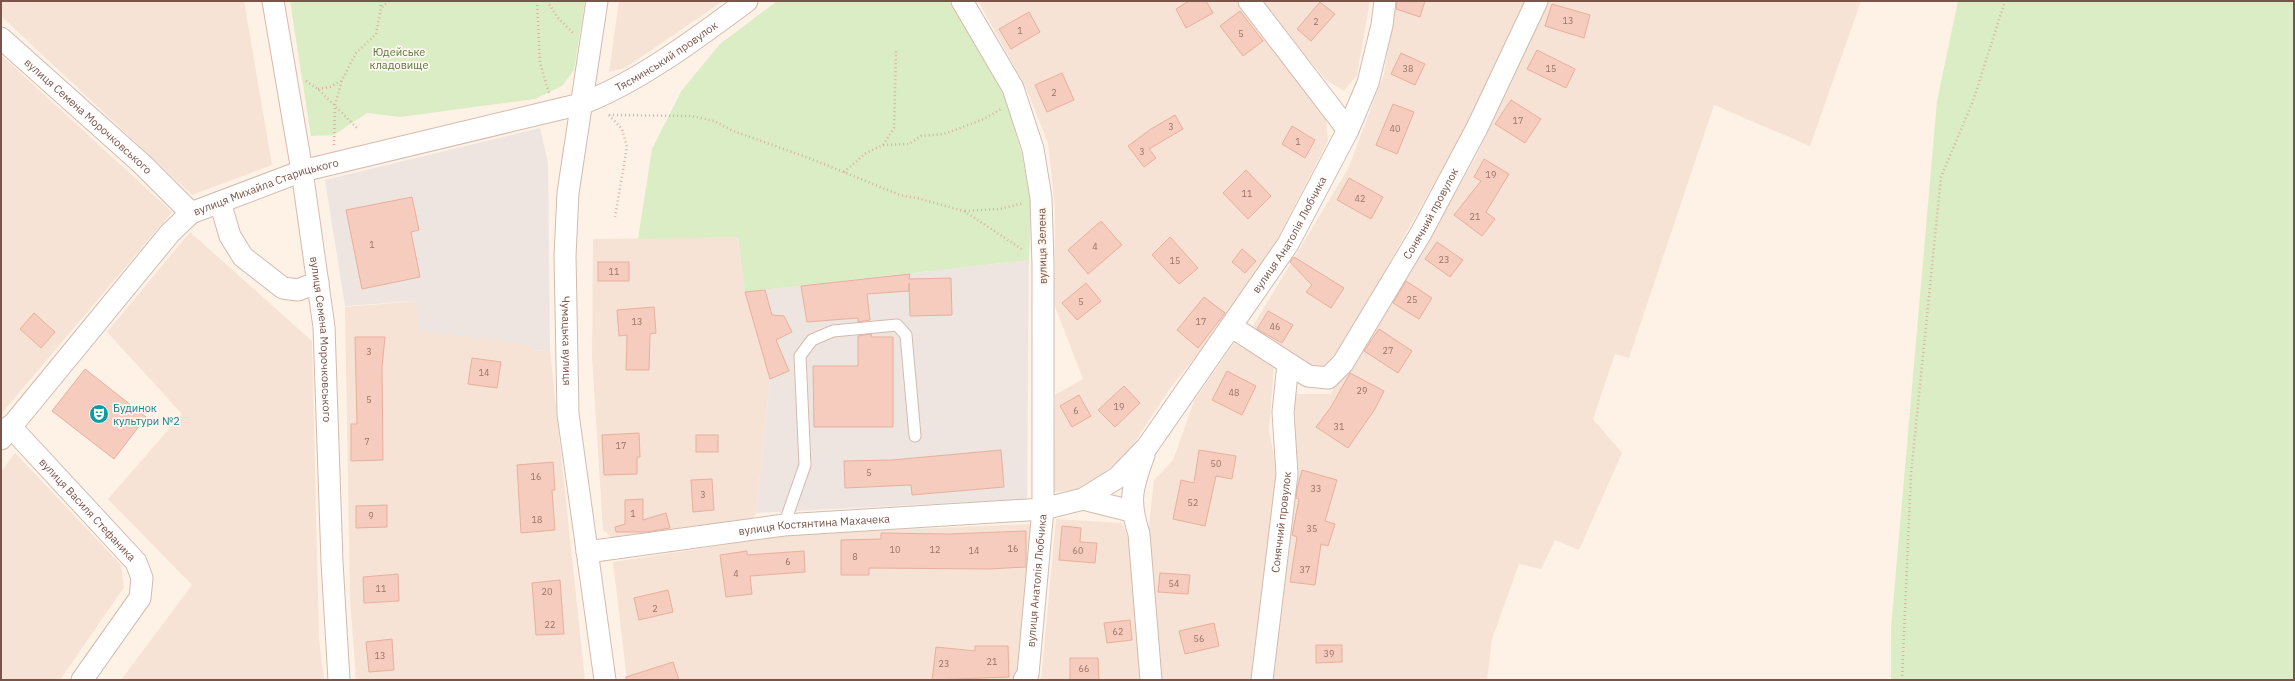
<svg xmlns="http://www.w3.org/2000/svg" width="2295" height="681" viewBox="0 0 2295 681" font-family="'IBM Plex Sans',sans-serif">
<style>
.residential{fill:#f6e3d5}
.industrial{fill:#eee5e1}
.green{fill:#daedc4}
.building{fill:#f5ccbd;stroke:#e9af9c}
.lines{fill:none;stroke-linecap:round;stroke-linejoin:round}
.service-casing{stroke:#d4baae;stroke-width:13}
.minor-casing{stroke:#d4baae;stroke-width:23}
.path{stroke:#dbaf9f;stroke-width:2.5;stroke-dasharray:1 3;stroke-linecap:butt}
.service{stroke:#fff;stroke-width:11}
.minor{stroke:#fff;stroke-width:21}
.labels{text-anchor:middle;stroke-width:3.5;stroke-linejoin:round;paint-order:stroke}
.number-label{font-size:9px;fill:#997266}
.park-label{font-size:11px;fill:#577a3d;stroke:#fff7ef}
.street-label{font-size:11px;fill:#7a5449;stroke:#fff7ef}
.culture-label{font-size:11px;fill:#0d838f;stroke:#fff7ef;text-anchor:start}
</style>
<rect width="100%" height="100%" fill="#fef2e7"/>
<g class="residential">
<polygon points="1,1 244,1 272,165 192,195 1,16"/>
<polygon points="619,1 723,1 625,68 609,72"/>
<polygon points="978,1 1238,1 1249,12 1326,118 1328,141 1278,238 1235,309 1171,387 1129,451 1103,474 1076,490 1053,492 1055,395 1083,379 1054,304 1055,209 1048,143 1026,88"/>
<polygon points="1260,1 1370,1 1357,75 1344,91 1326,80"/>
<polygon points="1395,1 1526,1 1473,114 1344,343 1324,366 1311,367 1251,329 1348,169 1384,74"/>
<polygon points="1549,1 1861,1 1810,146 1714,105 1629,358 1615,354 1593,419 1622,453 1579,550 1555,540 1541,569 1519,564 1492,639 1487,680 1270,680 1284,553 1297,461 1294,394 1330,394 1383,317 1477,155"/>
<polygon points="1,55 172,212 1,414"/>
<polygon points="190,232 312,341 319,638 324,680 121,680 192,585 108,499 182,414 107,332"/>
<polygon points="738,237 745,292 770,379 756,513 752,521 615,540 603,530 592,357 593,239"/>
<polygon points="417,301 526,344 536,351 550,350 585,680 356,680 350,599 345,307"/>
<polygon points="1234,343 1274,367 1269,429 1278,479 1254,680 1159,680 1147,544 1154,480 1173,460 1194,401"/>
<polygon points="15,453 121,565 124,587 60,680 1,680 1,472"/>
<polygon points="1056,519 1122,523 1130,544 1142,680 1041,680"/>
<polygon points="1032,524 1017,671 1011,680 627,680 613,562 794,534"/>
</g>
<g class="industrial">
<polygon points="540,128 548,163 550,350 536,351 526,344 418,331 416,301 345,306 325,180"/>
<polygon points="1029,260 1027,499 756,513 770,379 745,292"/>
</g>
<g class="green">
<polygon points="290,1 585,1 574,70 562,86 535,99 400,117 367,113 334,135 311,136"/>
<polygon points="777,1 949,1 977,43 1005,98 1022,155 1031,201 1029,260 745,292 738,237 638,239 652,149 682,90 720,44"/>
<polygon points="1958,1 2294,1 2294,680 1891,680 1891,628 1937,101"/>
</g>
<g class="building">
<polygon points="1189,1 1206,1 1213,13 1186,28 1176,9"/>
<polygon points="1397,1 1425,1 1420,17 1396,9"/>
<polygon points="1320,2 1335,14 1311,41 1297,29"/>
<polygon points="1552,4 1590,15 1584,38 1545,26"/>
<polygon points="1240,11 1263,41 1243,56 1220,26"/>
<polygon points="1029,12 1040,32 1011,49 999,29"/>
<polygon points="1537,50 1575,69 1566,88 1527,69"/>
<polygon points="1401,53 1425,64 1415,85 1391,74"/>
<polygon points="1062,73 1074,100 1047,112 1035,85"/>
<polygon points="1511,100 1541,119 1525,143 1495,124"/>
<polygon points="1393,104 1414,112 1397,154 1376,145"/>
<polygon points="1175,115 1183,129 1149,149 1156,158 1144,167 1128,146 1151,129"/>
<polygon points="1292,126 1315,140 1305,158 1282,144"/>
<polygon points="1484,159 1509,174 1486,212 1495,219 1482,236 1454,215 1481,181 1474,177"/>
<polygon points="1246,170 1271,196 1248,219 1223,193"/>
<polygon points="1349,178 1383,197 1371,219 1337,200"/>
<polygon points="412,197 419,230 411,232 420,277 362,289 346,210"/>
<polygon points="1101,221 1122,245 1088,274 1068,250"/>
<polygon points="1170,237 1198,268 1179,284 1152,255"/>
<polygon points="1437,242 1463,260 1450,277 1425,259"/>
<polygon points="1242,249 1256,261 1245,273 1232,262"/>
<polygon points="1294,257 1344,288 1331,308 1306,292 1312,285 1290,262"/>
<rect x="598" y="262" width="31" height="19"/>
<polygon points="910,274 909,279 951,278 952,315 910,316 909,283 909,291 867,294 870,320 858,322 858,318 807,322 801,286"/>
<polygon points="1406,281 1432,298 1419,319 1393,303"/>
<polygon points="1086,283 1101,301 1077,320 1062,303"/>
<polygon points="765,290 772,315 784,316 792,332 776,340 789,371 770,379 745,292"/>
<polygon points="1204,297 1225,313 1198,348 1177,330"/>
<polygon points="654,307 656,333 650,334 649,370 626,370 627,335 619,336 617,310"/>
<polygon points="1268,311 1293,325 1282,343 1257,329"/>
<polygon points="34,313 55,332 41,348 20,329"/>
<polygon points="1379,329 1412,351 1398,373 1364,351"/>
<polygon points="871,334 872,337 893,337 893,427 814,427 813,366 858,366 858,336"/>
<polygon points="355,337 385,337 382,367 383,460 351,461 351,424 357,424"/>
<polygon points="472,358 501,362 497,388 468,384"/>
<polygon points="85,369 146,417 114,459 52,411"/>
<polygon points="1227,371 1256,386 1242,415 1212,400"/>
<polygon points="1350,373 1384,391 1375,409 1348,448 1316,427 1331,407"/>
<polygon points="1124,386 1140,403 1115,427 1098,410"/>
<polygon points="1079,395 1091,416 1072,427 1060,406"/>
<polygon points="639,433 640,457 637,457 637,474 604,475 602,435"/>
<rect x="696" y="435" width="22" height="17"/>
<polygon points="1001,450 1004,487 912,495 911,485 845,488 844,461 892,460"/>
<polygon points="1199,450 1236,456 1232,479 1216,476 1205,526 1173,519 1181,480 1194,483"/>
<polygon points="553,462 555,490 552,490 555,530 521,533 517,465"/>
<polygon points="1302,470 1337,480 1325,521 1335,524 1328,546 1321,544 1315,585 1290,582 1297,537 1292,535 1299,499 1296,498 1297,489"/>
<polygon points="712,479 714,510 693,512 691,480"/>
<polygon points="643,499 643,520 666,513 670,528 647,532 616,532 615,527 625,524 625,500"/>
<polygon points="387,505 387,527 356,528 356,506"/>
<polygon points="1062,526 1081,528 1080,542 1097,543 1095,563 1059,560"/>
<polygon points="1026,531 1026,567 988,569 869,568 869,575 841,575 841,540 881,539 881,533 948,534"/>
<polygon points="747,551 747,555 804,551 805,572 750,576 752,594 726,597 720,555"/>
<polygon points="1160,573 1190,575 1188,594 1158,592"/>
<polygon points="398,574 399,601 364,603 363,577"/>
<polygon points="560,580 564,634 536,635 532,583"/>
<polygon points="668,590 673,612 639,620 634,598"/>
<polygon points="1130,620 1132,640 1107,643 1104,623"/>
<polygon points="1214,623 1219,646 1185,654 1179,631"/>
<polygon points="392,639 394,670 369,672 366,642"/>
<polygon points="1316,645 1342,645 1342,662 1316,663"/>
<polygon points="975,646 1008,646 1009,677 932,680 936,647 975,651"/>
<polygon points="1070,658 1098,658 1099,680 1070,680"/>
<polygon points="673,662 679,680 626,680 626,677"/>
</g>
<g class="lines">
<g class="service-casing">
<polyline id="service" points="784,525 805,465 800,356 812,340 833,331 897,325 906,335 915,436"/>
</g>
<g class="minor-casing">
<g id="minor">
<path id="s1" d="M273,1l29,170 22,156 8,235 7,118"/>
<path id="s2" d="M597,1l-29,192 -3,63 3,158 37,266"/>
<polyline points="1249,1 1348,130"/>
<path id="s3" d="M1,38l141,126 49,49"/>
<polyline points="220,202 230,236 243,257 283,288 298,290 318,282"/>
<path id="s4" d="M1232,327l76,49 20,2 15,-15 78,-130 56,-105 60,-127"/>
<path id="s5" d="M10,426l126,136 6,16 -2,20 -58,82"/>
<path id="s6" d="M1,439l169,-206 21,-20 111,-42 279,-67c58,-22 116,-66 166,-103"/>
<path d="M1144,455c-12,33 -16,45 -5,79l12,146"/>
<polyline points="1083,499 1131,511"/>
<path id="s7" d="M587,552l197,-27 259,-16v-245l-2,-66 -8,-49 -20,-61 -51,-87"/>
<path id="s8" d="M1024,680l4,-6 15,-165 40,-10 34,-21 30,-31 141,-203 60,-114 20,-47 14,-58 3,-24"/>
<path id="s9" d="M1262,680l25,-206 -4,-62 5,-48"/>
</g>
</g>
<g class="path">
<polyline points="380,1 381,8"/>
<polyline points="537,1 540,63 549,93"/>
<polyline points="547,1 558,18 573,33"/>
<polyline points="306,81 318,89 357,128"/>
<polyline points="318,89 330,87 341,81"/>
<polyline points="609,115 692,116 714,121 733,131 809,158 900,195 917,198 964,211 1023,250"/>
<polyline points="609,115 622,129 627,147 615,217"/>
<polyline points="334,145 335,105 342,80 356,53 376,34 381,8 389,1"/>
<polyline points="883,145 894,128 896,51"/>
<polyline points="844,172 866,153 883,145 909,144 921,136 944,134 984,119 1001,109"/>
<polyline points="965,211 1000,209 1023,203"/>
<polyline points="1902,680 1911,474 1941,177 1973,101 2005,1"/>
</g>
<use href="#service" class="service"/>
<use href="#minor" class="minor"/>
</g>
<defs>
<g id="theatre-disc" transform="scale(1)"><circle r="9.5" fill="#0f9aa8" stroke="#fff7ef"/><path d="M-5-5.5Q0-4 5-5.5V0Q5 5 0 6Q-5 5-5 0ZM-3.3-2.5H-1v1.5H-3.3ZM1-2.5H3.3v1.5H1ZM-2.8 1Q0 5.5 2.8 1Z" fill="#fff"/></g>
</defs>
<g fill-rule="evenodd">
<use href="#theatre-disc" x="99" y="414"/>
</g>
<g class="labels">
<g class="number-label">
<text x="1568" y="24">13</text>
<text x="1316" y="25">2</text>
<text x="1020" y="34">1</text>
<text x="1241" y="37">5</text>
<text x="1408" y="72">38</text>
<text x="1551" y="72">15</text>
<text x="1054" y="96">2</text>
<text x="1518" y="124">17</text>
<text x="1171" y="130">3</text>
<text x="1395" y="132">40</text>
<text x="1298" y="145">1</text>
<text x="1142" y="155">3</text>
<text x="1491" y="178">19</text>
<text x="1247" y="197">11</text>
<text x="1360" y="202">42</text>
<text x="1475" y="220">21</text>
<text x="372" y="248">1</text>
<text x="1095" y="250">4</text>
<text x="1444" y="263">23</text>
<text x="1175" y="264">15</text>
<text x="614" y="275">11</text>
<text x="1412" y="303">25</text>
<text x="1081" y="305">5</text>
<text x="637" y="325">13</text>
<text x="1201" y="325">17</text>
<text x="1275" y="330">46</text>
<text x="1388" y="354">27</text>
<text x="369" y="355">3</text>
<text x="484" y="376">14</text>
<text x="1362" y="394">29</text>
<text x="1234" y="396">48</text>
<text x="369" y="403">5</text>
<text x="1119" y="410">19</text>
<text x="1076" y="414">6</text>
<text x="1339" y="430">31</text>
<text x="367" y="445">7</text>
<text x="621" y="449">17</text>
<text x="1216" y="467">50</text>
<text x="869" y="476">5</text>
<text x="536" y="480">16</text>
<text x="1316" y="492">33</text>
<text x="703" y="498">3</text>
<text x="1193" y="506">52</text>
<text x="633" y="517">1</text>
<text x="371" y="519">9</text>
<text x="537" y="523">18</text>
<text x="1312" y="532">35</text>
<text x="1013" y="552">16</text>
<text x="895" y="553">10</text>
<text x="935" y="553">12</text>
<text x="974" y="554">14</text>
<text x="1078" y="554">60</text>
<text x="855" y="560">8</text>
<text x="788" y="565">6</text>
<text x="1305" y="573">37</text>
<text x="736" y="577">4</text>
<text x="1174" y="587">54</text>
<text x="381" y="592">11</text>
<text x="547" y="595">20</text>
<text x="655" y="612">2</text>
<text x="550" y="628">22</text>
<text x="1118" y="635">62</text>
<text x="1199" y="642">56</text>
<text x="1329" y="657">39</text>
<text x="380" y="659">13</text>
<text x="992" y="665">21</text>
<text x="944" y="667">23</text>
<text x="1084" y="672">66</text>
</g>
<g class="park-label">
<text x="399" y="56">Юдейське<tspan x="399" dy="13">кладовище</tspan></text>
</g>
<g class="street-label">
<text dy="4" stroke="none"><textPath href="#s6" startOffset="799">Тясминський провулок</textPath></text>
<text dy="4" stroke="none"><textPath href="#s3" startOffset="117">вулиця Семена Морочковського</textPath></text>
<text dy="4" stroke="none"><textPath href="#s6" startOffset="375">вулиця Михайла Старицького</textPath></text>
<text dy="4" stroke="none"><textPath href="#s4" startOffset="305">Сонячний провулок</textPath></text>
<text dy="4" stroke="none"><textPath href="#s8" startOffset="553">вулиця Анатолія Любчика</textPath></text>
<text transform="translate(1042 246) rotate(-91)" y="4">вулиця Зелена</text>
<text dy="4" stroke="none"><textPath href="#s1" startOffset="342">вулиця Семена Морочковського</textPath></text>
<text dy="4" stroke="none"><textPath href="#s2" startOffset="342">Чумацька вулиця</textPath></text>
<text dy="4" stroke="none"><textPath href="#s5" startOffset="114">вулиця Василя Стефаника</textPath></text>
<text dy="4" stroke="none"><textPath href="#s9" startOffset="159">Сонячний провулок</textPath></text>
<text dy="4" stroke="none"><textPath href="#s7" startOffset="229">вулиця Костянтина Махачека</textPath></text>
<text dy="4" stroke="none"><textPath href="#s8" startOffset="101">вулиця Анатолія Любчика</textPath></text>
</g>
<g class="culture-label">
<text x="113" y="412">Будинок<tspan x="113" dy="13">культури №2</tspan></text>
</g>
</g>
<rect width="2295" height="681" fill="none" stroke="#7a5449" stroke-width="4"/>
</svg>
